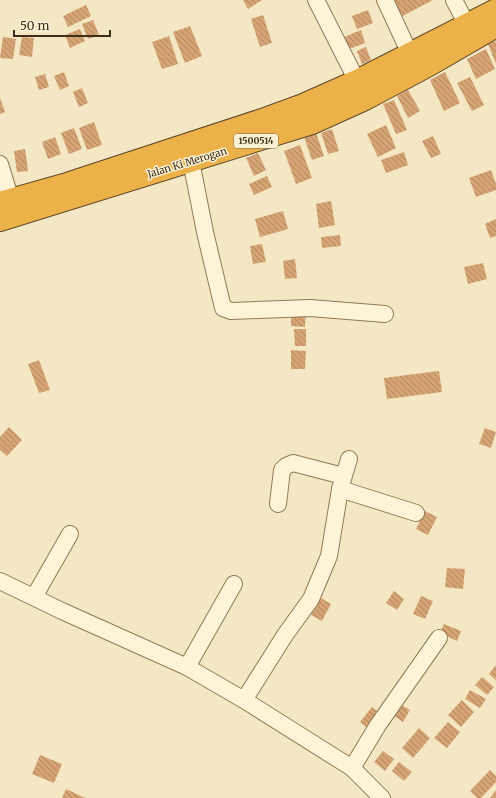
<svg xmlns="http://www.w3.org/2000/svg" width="496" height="798" viewBox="0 0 496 798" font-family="Merriweather,serif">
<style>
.building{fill:url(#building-back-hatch)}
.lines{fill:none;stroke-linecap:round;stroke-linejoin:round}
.minor-casing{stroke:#907a57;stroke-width:18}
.highway-casing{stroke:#5e472b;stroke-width:24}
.minor{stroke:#fdf4d7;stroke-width:16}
.highway{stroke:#edb149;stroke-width:22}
.labels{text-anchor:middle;stroke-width:3;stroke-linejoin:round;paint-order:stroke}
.shield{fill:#faf1d3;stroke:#766954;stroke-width:1}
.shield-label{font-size:9px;font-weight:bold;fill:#3e2f1d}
.street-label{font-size:10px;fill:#3e2f1d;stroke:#faf1d3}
</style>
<defs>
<pattern id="building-back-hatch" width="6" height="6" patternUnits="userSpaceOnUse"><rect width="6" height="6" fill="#d6a474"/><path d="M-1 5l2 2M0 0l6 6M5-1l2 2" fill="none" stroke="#af865f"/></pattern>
</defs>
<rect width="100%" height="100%" fill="#f3e8c3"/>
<g class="building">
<polygon points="243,0 262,0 248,9"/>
<polygon points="387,0 433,0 397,19"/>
<polygon points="86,5 91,16 68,27 63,16"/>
<polygon points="368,10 373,23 357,29 352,16"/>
<polygon points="263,15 272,43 260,47 251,19"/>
<polygon points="93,20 99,35 88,39 82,24"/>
<polygon points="190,26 202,56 185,63 173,32"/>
<polygon points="80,29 85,41 70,48 65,35"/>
<polygon points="361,30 365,43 349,49 344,37"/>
<polygon points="169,36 178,64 162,69 152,42"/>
<polygon points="3,37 16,39 13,59 0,58"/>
<polygon points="22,37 34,38 32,57 19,55"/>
<polygon points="496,41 496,64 488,44"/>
<polygon points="366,47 371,60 362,64 357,51"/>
<polygon points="486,49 495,69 476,79 467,59"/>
<polygon points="64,72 69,86 60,90 54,76"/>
<polygon points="445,72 460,103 444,111 430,80"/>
<polygon points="45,74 49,87 39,90 35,77"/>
<polygon points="470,77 484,105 472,111 457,83"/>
<polygon points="82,88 88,103 79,107 73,92"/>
<polygon points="408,90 420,111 408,118 397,96"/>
<polygon points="0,98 5,112 0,114"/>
<polygon points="394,100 407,130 396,134 383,104"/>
<polygon points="94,122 102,145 87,150 79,128"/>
<polygon points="386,125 396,148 378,157 367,134"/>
<polygon points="74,128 82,149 69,154 61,133"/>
<polygon points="332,129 339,151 328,154 321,133"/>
<polygon points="316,133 324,156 312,160 304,137"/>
<polygon points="433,136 441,154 431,158 422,141"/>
<polygon points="55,137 61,154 48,159 42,142"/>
<polygon points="300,145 312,178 296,184 284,151"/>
<polygon points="25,149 28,171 17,172 14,151"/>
<polygon points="404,152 408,165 386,173 381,160"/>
<polygon points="258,153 266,170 254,176 246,158"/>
<polygon points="491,170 496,184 496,190 476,197 469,178"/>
<polygon points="267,176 272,187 254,195 249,184"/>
<polygon points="331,201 335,225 319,228 316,204"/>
<polygon points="283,211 288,229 260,237 255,219"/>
<polygon points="496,219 496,236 490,238 485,224"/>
<polygon points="340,235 341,246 322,248 321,237"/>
<polygon points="262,244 266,262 253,264 250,246"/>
<polygon points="295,259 297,278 285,279 283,261"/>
<polygon points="483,263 487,279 468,284 464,267"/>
<polygon points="291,310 306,311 305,327 291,326"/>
<polygon points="294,329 306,329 306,346 295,346"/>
<polygon points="291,350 306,351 305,369 291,369"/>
<polygon points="39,360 50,390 39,393 28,364"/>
<polygon points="439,371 442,392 387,399 384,378"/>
<polygon points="9,427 22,440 7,456 0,450 0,437"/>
<polygon points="485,428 496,432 491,448 479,444"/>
<polygon points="425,511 437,517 428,535 416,529"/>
<polygon points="447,568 465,569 463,589 445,587"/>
<polygon points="394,591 404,599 397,610 386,603"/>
<polygon points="421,596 433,601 425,619 413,614"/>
<polygon points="321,598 331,604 322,621 311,615"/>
<polygon points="444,624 461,631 457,641 440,633"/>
<polygon points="496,665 496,680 489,674"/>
<polygon points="482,677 494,687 487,695 475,685"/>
<polygon points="470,690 486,699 480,708 465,699"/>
<polygon points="462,700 474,712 461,727 448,715"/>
<polygon points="398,703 410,710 403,722 391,714"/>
<polygon points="372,707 382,715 370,730 360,722"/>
<polygon points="448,722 460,732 447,748 434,738"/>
<polygon points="419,728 430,738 413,758 402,748"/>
<polygon points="383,751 394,759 385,771 374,762"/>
<polygon points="40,755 62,764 54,783 32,774"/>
<polygon points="399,762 412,772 404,781 392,771"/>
<polygon points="490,770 496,776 496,782 481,798 477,798 470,791"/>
<polygon points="66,789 85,798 62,798"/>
<polygon points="496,790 496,798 490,798"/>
</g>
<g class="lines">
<g class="minor-casing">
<g id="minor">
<polyline points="316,0 357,81"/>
<polyline points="385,0 410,54"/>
<polyline points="454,0 467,25"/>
<polyline points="191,161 205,232 223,308 231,311 310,308 385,314"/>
<polyline points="0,164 11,200"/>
<polyline points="340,489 416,513"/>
<polyline points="278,504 282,470 286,466 293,463 343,476"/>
<polyline points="0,581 62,611 187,667 244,700 352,768 382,798"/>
<polyline points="34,597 70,534"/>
<polyline points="187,667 234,584"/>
<polyline points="244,700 285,635 311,599 329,556 340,489 349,459"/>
<polyline points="352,768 378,725 439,638"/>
</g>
</g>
<g class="highway-casing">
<g id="highway">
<polyline points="0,203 67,184 262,120 303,105 357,81 496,10"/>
<polyline points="0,220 312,123 365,99 429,65 496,26"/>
</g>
</g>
<use href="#minor" class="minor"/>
<use href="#highway" class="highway"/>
</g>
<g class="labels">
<rect class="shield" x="234" y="134" width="44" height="14" rx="3"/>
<g class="shield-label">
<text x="256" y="144">1500514</text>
</g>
<g class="street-label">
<text transform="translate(187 162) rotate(-17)" y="4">Jalan Ki Merogan</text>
</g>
</g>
<path d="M14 30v6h96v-6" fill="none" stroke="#3e2f1d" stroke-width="2"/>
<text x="20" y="30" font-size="12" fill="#3e2f1d" stroke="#faf1d3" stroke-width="3" paint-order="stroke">50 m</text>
</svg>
